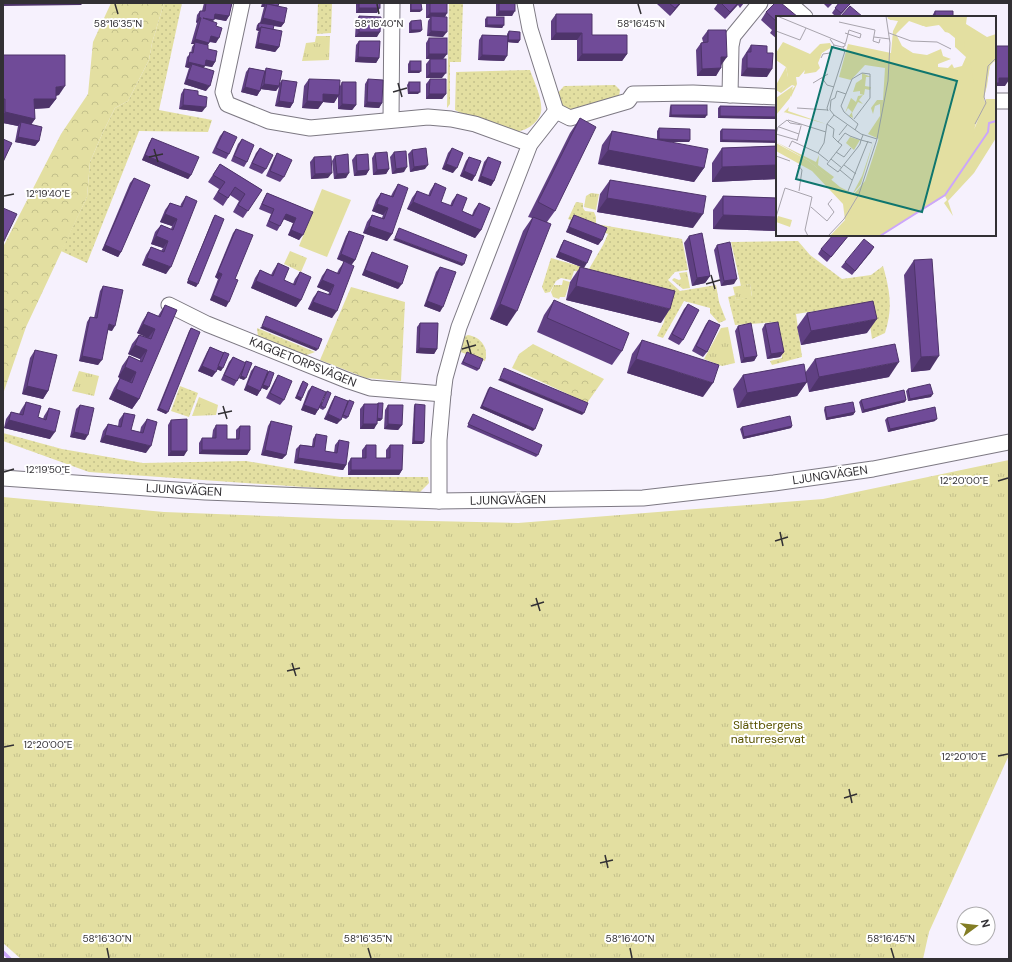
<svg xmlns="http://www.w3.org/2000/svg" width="1012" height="962" viewBox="0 0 1012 962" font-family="'DM Sans',sans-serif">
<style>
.grass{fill:url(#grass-dots)}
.forest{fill:url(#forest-crowns)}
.park{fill:url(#park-tufts)}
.pitch{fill:#e3dfa1}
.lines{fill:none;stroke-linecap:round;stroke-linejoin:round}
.stream{stroke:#cca6fb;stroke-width:3.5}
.minor-casing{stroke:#7d7983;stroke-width:17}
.minor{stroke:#fff;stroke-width:15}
.wall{fill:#604083}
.shaded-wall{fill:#4e346a}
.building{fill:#704b98;stroke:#4e346a}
.ticks{fill:none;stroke:#323034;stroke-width:1.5}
.labels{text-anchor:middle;stroke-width:4;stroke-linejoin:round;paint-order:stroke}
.street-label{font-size:12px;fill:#323034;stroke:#fff}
.park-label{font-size:12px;fill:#595301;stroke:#fff}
.inset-river{fill:none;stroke:#cca6fb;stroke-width:2}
.inset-road{fill:none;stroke:#a8a4ad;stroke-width:1}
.view{fill:#0f766e;fill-opacity:0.15;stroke:#0f766e;stroke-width:2}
.inset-edge{fill:none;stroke:#323034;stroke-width:2}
.ticks-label{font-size:10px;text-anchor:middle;fill:#323034;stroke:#fff;stroke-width:4;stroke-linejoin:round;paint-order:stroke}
</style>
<defs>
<pattern id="grass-dots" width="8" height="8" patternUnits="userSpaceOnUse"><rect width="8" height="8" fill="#e3dfa1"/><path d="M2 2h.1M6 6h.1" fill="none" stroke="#c3c08b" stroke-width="1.8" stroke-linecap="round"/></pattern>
<pattern id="forest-crowns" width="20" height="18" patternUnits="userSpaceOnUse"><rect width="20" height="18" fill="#e3dfa1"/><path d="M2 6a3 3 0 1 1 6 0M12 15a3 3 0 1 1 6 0" fill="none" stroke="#c3c08b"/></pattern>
<pattern id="park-tufts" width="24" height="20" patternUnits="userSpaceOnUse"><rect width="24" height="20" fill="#e3dfa1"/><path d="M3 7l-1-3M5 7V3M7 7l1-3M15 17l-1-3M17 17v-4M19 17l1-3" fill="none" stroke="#c3c08b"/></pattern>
</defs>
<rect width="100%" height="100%" fill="#f6f1fd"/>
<g class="grass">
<polygon points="164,3 182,3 159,110 212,120 208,132 139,131 87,263 61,251 87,197 90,162 103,132 115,108 128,101 149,60 152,43"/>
<polygon points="318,3 332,3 331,33 317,34"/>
<polygon points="449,3 463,3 461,62 450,62 450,104 447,108"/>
<path d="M530,70c4,12 13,29 11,42 -2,10 -15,20 -25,19 -12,-1 -50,-15 -61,-21l1,-38z"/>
<polygon points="615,85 620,90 619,96 569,111 563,109 556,95 564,86"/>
<polygon points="576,202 583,203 583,208 585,211 594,212 596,217 596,224 682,239 688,270 675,272 668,280 680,291 716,285 719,302 726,320 719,323 710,313 710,308 684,301 663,338 657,336 664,322 668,298 597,274 574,271 571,280 561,278 556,281 550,292 545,293 542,287 551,258 589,269 603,245 608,234 568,219"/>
<path d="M798,241l12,14 32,24 29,-4 12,-9c7,25 10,42 2,67l-13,6 -5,-36 -71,11 6,43 -30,8 -2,-4 12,-3 -4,-36 -43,3 -7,-28 7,-2 1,5 16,-4 -2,-12 -9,2 -10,-44z"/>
<polygon points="257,328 315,352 304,356 258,337"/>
<path d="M468,335c13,2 21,13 17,26l-27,-10 5,-14z"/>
<polygon points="180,386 198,393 189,417 171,411"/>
<polygon points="3,433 62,449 143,463 246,461 340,477 428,477 429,483 417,495 89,472 3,441"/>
</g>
<g class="forest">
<polygon points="111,3 164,3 152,43 149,60 128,101 115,108 103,132 90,162 87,197 26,327 3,394 3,247 61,134 88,94 93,42"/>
<polygon points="351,287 405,302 401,381 366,378 320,360"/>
<polygon points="533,344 604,379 587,403 512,368 519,354"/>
</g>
<g class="park">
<polygon points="316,36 330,36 329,60 302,61 306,43 315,42"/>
<polygon points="591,193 599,194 596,210 584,207 586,196"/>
<polygon points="290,251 307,258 301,272 284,264"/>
<polygon points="687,272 690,288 683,289 672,280 674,278 679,280 681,279 679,273"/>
<polygon points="563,280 570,282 565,297 560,297 559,299 553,297 551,292 554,285 562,285"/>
<polygon points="750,284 752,297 736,300 733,287"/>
<polygon points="728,327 735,363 722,366 704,359 721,328"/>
<polygon points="79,371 99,376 94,396 72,391"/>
<polygon points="199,397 218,405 216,415 192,416"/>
<polygon points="1009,460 1009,755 929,932 923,959 21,959 3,943 3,497 164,512 342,519 518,523 823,499"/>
</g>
<polygon class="pitch" points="322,189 351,200 327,257 299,246"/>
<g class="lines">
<polyline class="stream" points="3,952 10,959"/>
<g class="minor-casing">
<g id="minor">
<polyline points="242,3 223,92 227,104 269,121 310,128 428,117 451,119 475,124 530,144"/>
<polyline points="525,3 530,29 556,111"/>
<polyline points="789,3 805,17"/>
<polyline points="730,95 731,46 733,36 760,3"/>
<polyline points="995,101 1009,101"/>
<polyline points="391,120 392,3"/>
<polyline points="169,305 207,324 349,381 370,388 443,394"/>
<polyline points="3,478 205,492 439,501 643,498 774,483 873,469 1009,442"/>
<polyline points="439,501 439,440 443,394 445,378 459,327 530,144 556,111 570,118 628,101 633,94 693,93 777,97"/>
</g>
</g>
<use href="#minor" class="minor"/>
</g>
<g class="wall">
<polygon points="204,3 232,3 229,16 226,21 214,19 213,21 216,26 216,43 209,42 208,45 208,49 215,62 212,67 205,66 203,68 206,91 184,84 189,68 185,67 187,57 191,53 192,47 194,44 191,44 197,23 196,22 197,15 200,11 202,11"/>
<polygon points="262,3 279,3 278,6 284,23 281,27 273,26 273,30 279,47 275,52 255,48 258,32 259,31 256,30 257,25 259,23 260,23 264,7 261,7"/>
<polygon points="356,3 380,3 377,13 356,13"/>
<polygon points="410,3 421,3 420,12 410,12"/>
<polygon points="426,3 447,3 447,13 445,17 443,37 427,36 428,21 430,18 426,18"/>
<polygon points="496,3 515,3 512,16 496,16"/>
<polygon points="658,3 681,3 670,16 657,4"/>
<polygon points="718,3 744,3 740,8 738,5 725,19 714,9"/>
<polygon points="823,3 833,3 828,8"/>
<polygon points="839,3 851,3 839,17 836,17 832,13"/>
<polygon points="935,11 953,17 931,17 932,16"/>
<polygon points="766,12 777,17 777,39 770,33 772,30 761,20"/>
<polygon points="556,14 592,35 627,54 622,61 577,61 577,40 551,40 551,21"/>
<polygon points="359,16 377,37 355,37 356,21"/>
<polygon points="487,17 504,25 502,28 485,27 485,19"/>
<polygon points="411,21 422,30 420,32 409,33 409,23"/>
<polygon points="708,30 722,64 716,76 697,76 696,50 701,43 703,42 702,38"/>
<polygon points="509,31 520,40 518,43 508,42 504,61 478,60 479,40 482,35 507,36 507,34"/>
<polygon points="429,38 447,54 443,59 442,78 426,78 426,64 430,59 426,59 426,43"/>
<polygon points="359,41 379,58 376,63 355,62 356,45"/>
<polygon points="751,45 767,53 767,77 741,76 742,59"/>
<polygon points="3,55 59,95 56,96 56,99 49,108 34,109 35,119 31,125 39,141 35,146 15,142 18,126 3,123"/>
<polygon points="410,61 421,71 419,73 408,73 408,64"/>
<polygon points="249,68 265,71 266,68 279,84 282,80 293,103 290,108 275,106 279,87 276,91 261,89 257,96 241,92 246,72"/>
<polygon points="777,71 777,87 775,87 775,74"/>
<polygon points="309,79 340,86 342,82 356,105 352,110 338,109 338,96 334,103 323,102 318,109 302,108 304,86"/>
<polygon points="368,79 382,103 379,108 364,107 365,84"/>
<polygon points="430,79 446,94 442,99 426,99 426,84"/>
<polygon points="409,82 418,94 408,94 407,85"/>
<polygon points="184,89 198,95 202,112 179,109 181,94"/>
<polygon points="671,105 705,118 669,117 670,107"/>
<polygon points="720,106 777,107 777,119 718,118 718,108"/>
<polygon points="580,118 555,211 547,222 507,326 490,319 523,231 532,218 528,217 570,133"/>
<polygon points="659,128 690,140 689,142 669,142 704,168 694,182 598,164 602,145 612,131 657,140 657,131"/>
<polygon points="722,129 777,130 720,142 720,131"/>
<polygon points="224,131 229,154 226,159 212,153 220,136"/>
<polygon points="152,138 191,175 188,179 142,160 149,143"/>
<polygon points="242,139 247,162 244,167 231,161 238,144"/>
<polygon points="777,146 777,179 712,182 712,163 722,148"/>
<polygon points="260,148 266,169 262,174 249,168 256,153"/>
<polygon points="452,148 453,173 442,169 448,153"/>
<polygon points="412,150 425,169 410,172 408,154"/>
<polygon points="394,152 404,172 392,174 390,157"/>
<polygon points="277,153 284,177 280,182 266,176 274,158"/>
<polygon points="375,153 389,169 386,174 373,175 372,158"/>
<polygon points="356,155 369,170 366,175 354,176 352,160"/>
<polygon points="335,156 346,178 334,179 332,161"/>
<polygon points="314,157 328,178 311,179 310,162"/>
<polygon points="469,157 475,176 472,181 460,176 466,161"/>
<polygon points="488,157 494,181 491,186 478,181 484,162"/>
<polygon points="220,164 262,190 243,218 233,212 239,201 230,195 223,206 213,199 219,189 208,182"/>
<polygon points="134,178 121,252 118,257 102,250 130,183"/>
<polygon points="610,180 693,228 597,212 600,194"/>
<polygon points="435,183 441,202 450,206 452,201 457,194 462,211 472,215 474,210 479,203 481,230 475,238 407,209 412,198 417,191 428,196 430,191"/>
<polygon points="398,184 392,234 387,241 363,233 367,222 372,215 382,218 383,215 372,211 376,200 381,193 391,196 393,192"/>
<polygon points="267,193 313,212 299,240 288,235 293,223 284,219 280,226 277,231 266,226 271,214 259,209 264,198"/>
<polygon points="186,196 166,274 142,265 146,255 151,247 161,251 163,248 151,244 155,232 161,225 171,229 172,226 160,222 165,210 170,203 180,207 181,204"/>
<polygon points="723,196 777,198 777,231 713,229 713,210"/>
<polygon points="215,215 196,287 187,283 213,218"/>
<polygon points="574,215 602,240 598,245 566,232 571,220"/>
<polygon points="236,229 235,279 226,307 210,300 218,279 215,277 233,233"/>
<polygon points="349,231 355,260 352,264 332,318 308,309 313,298 318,291 328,295 329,292 317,287 322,276 327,269 337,273 339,269 344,262 337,259 346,236"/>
<polygon points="849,235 827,262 818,254 821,249"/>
<polygon points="689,236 710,276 705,283 692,286 684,243"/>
<polygon points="564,240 584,268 556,257 561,245"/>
<polygon points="717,245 734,284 721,286 714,250"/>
<polygon points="874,247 852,275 841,267 845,262"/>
<polygon points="372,252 398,289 362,275 369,257"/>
<polygon points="914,260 930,370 911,372 904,275"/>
<polygon points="278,263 284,280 293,284 295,279 300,272 301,300 296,307 251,288 255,278 260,270 271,275 273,271"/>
<polygon points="440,267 440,312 424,306 436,272"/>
<polygon points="580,267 661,323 566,300 570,282"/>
<polygon points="103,286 112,331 108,330 98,365 79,361 87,322 90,317 94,318 100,291"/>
<polygon points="554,300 622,351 612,365 537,332 544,315"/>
<polygon points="688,304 683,340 679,345 668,339 684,309"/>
<polygon points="165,305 139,399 132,409 109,399 114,388 120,378 118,377 122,366 129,356 140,361 140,359 128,354 132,344 139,335 148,338 137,333 142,322 148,312 158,316"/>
<polygon points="807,313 867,333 801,345 797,327"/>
<polygon points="709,320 707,352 703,357 692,351 706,324"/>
<polygon points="420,323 437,349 434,354 416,353 417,327"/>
<polygon points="765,324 784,352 780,357 767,359 762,329"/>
<polygon points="738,326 757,356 754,361 741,363 735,331"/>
<polygon points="191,328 166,414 157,410 189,331"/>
<polygon points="642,340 703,397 627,373 632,354"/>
<polygon points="210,347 224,353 221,371 217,369 212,377 198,371 207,352"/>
<polygon points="35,350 48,391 43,399 22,394 30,358"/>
<polygon points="467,352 479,369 477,371 461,364"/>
<polygon points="233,357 245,363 244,380 239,378 242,372 237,381 234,386 221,380 229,362"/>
<polygon points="815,359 889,377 809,392 807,382 797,396 737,408 733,389 743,375 805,373"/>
<polygon points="255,366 268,373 269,371 267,390 262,388 257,396 244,390 251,371"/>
<polygon points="278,375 284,400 280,405 266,398 275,380"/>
<polygon points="303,381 301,401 295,398 301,384"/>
<polygon points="312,386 325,408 323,410 319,408 315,415 301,410 308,391"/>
<polygon points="490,387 533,431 480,408 488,389"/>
<polygon points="908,389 931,397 908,401 906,391"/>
<polygon points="335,396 348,401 348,417 346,419 341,417 337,424 324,419 332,401"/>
<polygon points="861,400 905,402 862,413 859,402"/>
<polygon points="26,402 38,417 43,419 44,416 49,408 50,439 4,428 6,419 11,412 19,414 21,410"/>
<polygon points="378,403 382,419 380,421 377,421 374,429 360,429 360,409 364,404 377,404"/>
<polygon points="415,404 424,442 422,444 412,444 414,406"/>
<polygon points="80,405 85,440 70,437 76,409"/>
<polygon points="388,405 402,425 398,430 384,429 385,410"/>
<polygon points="825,407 855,412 853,415 826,420 824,410"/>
<polygon points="124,413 131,430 140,432 141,427 147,419 146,453 100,442 103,431 108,424 118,426 119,420"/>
<polygon points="473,414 538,455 536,457 467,427"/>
<polygon points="887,418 935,421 888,432 885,420"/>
<polygon points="171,420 184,456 168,456 168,425"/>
<polygon points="271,421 286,455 282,459 261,455 268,426"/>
<polygon points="216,425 227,439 236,439 236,430 240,426 250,450 247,455 199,454 199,443 202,438 212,438 213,430"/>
<polygon points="792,426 791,428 743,439 740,429 742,427"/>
<polygon points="316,434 325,451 334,453 335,445 339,440 346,465 343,470 294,463 296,449 300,445 312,446 313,439"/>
<polygon points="366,445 376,458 386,458 386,450 390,445 402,470 399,475 348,475 348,463 351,458 362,458 362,450"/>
</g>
<g class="shaded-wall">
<polygon points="3,3 83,3 81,5 3,6"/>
<polygon points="680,3 681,3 670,16 675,8"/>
<polygon points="738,3 739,3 725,19 730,12"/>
<polygon points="263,4 266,5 264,7 261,7"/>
<polygon points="359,8 380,8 377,13 356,13"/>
<polygon points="411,10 422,10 420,12 410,12"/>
<polygon points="499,11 515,11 512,16 496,16"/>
<polygon points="430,13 447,13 444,18 431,16 430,18 426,18"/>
<polygon points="215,14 229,16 226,21 212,18"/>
<polygon points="199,17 201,18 197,23 196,22"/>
<polygon points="263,18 284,23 281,27 260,23"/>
<polygon points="487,25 504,25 502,28 485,27"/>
<polygon points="258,28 261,28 259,31 256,30"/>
<polygon points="411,30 422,30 420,32 409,33"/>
<polygon points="431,31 447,32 443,37 427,36"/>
<polygon points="359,32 380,32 377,37 355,37"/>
<polygon points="556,33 582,33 577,40 551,40"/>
<polygon points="211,36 219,38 216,43 208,41"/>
<polygon points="195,39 209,43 206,48 195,42 194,44 191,44"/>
<polygon points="508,40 520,40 518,43 506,42"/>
<polygon points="258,43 279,47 275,52 255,48"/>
<polygon points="429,54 447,54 443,59 426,59"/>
<polygon points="582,54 627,54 622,61 577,61"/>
<polygon points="482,55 507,56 504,61 478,60"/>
<polygon points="358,57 379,58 376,63 355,62"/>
<polygon points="721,57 727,57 722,64 716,64"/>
<polygon points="206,60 215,62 212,67 203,65"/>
<polygon points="188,62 205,66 201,70 192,64 189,68 185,67"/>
<polygon points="721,68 716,76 697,76 702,69"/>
<polygon points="747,68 772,69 767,77 741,76"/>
<polygon points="410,71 421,71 419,73 408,73"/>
<polygon points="430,73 446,73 442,78 426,78"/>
<polygon points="999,78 1009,78 1009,80 1005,86 997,86 995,88 995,83"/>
<polygon points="187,79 210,86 206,91 184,84"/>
<polygon points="264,84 279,86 276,91 260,89"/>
<polygon points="65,86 59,95 49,96 56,87"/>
<polygon points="245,87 260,91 257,96 241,92"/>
<polygon points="409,92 420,92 418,94 408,94"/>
<polygon points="323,94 339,95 334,103 323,102 318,109 302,108 307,101"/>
<polygon points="429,94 446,94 442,99 426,99"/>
<polygon points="34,99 56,99 49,108 27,109"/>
<polygon points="279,101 293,103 290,108 275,106"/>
<polygon points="367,102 382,103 379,108 364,107"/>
<polygon points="342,104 356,105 352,110 338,109"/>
<polygon points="183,105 206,107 202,112 179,109"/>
<polygon points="5,112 35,119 28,128 21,122 18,126 3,123 3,115"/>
<polygon points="671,115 707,115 705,118 669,117"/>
<polygon points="720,116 777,117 777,119 718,118"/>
<polygon points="18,137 39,141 35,146 15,142"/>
<polygon points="659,139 690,140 689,142 657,142"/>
<polygon points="722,140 777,141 777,143 720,142"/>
<polygon points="608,150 704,168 694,182 598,164"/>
<polygon points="145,155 191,175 188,179 142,160"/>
<polygon points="446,164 457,168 453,173 442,169"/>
<polygon points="428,165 425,169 410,172 414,167"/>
<polygon points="777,165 777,179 712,182 722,167"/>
<polygon points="407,167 404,172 392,174 396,169"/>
<polygon points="389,169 386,174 373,175 377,170"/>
<polygon points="369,170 366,175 354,176 357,171"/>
<polygon points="464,171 475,176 472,181 460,176"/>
<polygon points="332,173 328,178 311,179 315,174"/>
<polygon points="349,173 346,178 334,179 337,174"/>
<polygon points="481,176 494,181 491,186 478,181"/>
<polygon points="607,198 703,214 693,228 597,212"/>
<polygon points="413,202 481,230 475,238 407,209"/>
<polygon points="377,204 388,208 383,215 372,211"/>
<polygon points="165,214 177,219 172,226 160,222"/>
<polygon points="286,214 296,218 293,223 283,219"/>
<polygon points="723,215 777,217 777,231 713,229"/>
<polygon points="369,226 392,234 387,241 363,233"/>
<polygon points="569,227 602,240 598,245 566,232"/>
<polygon points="291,230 303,235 299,240 288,235"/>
<polygon points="156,236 168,241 163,248 151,244"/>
<polygon points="395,238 464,264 462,266 393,240"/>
<polygon points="105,245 121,252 118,257 102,250"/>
<polygon points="874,247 871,252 852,275 855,271"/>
<polygon points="559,252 587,263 584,268 556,257"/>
<polygon points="341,254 355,260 352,264 337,259"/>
<polygon points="147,258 171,267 166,274 142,265"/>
<polygon points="365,270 402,284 398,289 362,275"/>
<polygon points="218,272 222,274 218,279 215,277"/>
<polygon points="710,276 705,283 692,286 697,278"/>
<polygon points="737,279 734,284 721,286 724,281"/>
<polygon points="188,280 198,284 196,287 187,283"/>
<polygon points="322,280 334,285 329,292 317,287"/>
<polygon points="256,281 301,300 296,307 251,288"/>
<polygon points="576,286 670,309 661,323 566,300"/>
<polygon points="213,295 229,302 226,307 210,300"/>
<polygon points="427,301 443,307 440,312 424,306"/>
<polygon points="313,302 337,311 332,318 308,309"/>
<polygon points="500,304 517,311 507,326 490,319"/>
<polygon points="877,319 867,333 801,345 811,331"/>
<polygon points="109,324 115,326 112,331 105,329"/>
<polygon points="143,324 155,329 148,338 137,333"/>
<polygon points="262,326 318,349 316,351 260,328"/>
<polygon points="135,345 147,350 140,359 128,354"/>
<polygon points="419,348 437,349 434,354 416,353"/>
<polygon points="784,352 780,357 767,359 771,354"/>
<polygon points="82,356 102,360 98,365 79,361"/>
<polygon points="757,356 754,361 741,363 744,358"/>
<polygon points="939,356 930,370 911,372 921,357"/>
<polygon points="636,359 713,383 703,397 627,373"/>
<polygon points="899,362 889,377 809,392 819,377"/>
<polygon points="202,366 216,372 212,377 198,371"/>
<polygon points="218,366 223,368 221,371 216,369"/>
<polygon points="125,367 136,372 130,382 118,377"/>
<polygon points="241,376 246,378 244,380 239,378"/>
<polygon points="500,378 584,413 582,415 498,380"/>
<polygon points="807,382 797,396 737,408 747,393"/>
<polygon points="247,385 260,391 257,396 244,390"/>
<polygon points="263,385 269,387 267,390 262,388"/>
<polygon points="27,386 48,391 43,399 22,394"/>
<polygon points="116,389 139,399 132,409 109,399"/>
<polygon points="933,394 931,397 908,401 910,399"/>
<polygon points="297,396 302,398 301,401 295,398"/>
<polygon points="906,400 905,402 862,413 864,410"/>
<polygon points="304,405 318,410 315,415 301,410"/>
<polygon points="482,406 535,429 533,431 480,408"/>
<polygon points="159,408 168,412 166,414 157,410"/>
<polygon points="855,412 853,415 826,420 827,418"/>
<polygon points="328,414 341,420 337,424 324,419"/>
<polygon points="377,418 382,419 380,421 375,421"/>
<polygon points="937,419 935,421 888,432 890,429"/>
<polygon points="9,420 55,432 50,439 4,428"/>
<polygon points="363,424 377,424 374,429 360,429"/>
<polygon points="388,424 402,425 398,430 384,429"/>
<polygon points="792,426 791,428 743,439 744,437"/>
<polygon points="74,432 88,435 85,440 70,437"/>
<polygon points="105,435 151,446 146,453 100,442"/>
<polygon points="414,441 424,442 422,444 412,444"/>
<polygon points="202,450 250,450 247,455 199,454"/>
<polygon points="265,450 286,455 282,459 261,455"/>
<polygon points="171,451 187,451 184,456 168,456"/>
<polygon points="298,458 346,465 343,470 294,463"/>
<polygon points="351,470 402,470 399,475 348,475"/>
</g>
<g class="building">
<polygon points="206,3 232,3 229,16 215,14 214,20 203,18 217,23 216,26 222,28 219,38 211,36 209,43 195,39 201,18 199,17 200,11 205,11"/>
<polygon points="263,3 279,3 278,6 267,4 266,5 263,4"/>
<rect x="359" y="3" width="21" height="5"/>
<polygon points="411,3 421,3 422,10 411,10"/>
<rect x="430" y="3" width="17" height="10"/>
<rect x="499" y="3" width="16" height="8"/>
<polygon points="669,3 680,3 675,8"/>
<polygon points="721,3 738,3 730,12"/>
<polygon points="775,3 781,3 798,17 777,17 777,22 766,12"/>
<polygon points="839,3 851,3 841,13 835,8"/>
<polygon points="267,4 287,8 284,23 263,18"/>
<polygon points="850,6 863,17 840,17"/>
<polygon points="935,11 953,11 953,17 931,17 931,16 935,16"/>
<polygon points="556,14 592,14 592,35 627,35 627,54 582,54 582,33 556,33"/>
<polygon points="359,16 381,17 380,32 359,32"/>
<polygon points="431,16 447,17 447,32 431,31"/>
<rect x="487" y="17" width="17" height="8"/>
<polygon points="421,20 422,30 411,30 411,21"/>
<polygon points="259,23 274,25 273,30 261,27 261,28 258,28"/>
<polygon points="261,27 282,31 279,47 258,43"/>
<polygon points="708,30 726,30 727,57 721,57 721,68 702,69 701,43 708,42"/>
<polygon points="509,31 520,32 520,40 508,40"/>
<polygon points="482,35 508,36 507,56 482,55"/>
<rect x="429" y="38" width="18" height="16"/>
<polygon points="359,41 380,41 379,58 358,57"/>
<polygon points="195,42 208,45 208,49 217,51 215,62 206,60 205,66 188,62 190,52 193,53"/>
<polygon points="751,45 767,46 767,53 773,53 772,69 747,68 747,52 751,52"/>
<polygon points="995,46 1009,46 1009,78 999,78 999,83 995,83"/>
<polygon points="3,55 65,55 65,86 56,87 56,99 34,99 35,119 5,112 5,99 3,99"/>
<rect x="430" y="59" width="16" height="14"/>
<rect x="410" y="61" width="11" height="10"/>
<polygon points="192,64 214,71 210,86 187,79"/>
<polygon points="249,68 265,71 260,91 245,87"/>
<polygon points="266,68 282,71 279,86 264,84"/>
<polygon points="309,79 340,80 339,95 323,94 323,102 307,101"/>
<polygon points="368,79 383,80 382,103 367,102"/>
<polygon points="430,79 446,79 446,94 429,94"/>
<polygon points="282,80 297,82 293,103 279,101"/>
<polygon points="342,82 356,82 356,105 342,104"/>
<rect x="409" y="82" width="11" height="10"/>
<polygon points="184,89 198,91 198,95 207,97 206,107 183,105"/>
<rect x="671" y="105" width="36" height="10"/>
<polygon points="720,106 777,107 777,117 720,116"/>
<polygon points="580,118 596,127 555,211 538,202"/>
<polygon points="21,122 42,127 39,141 18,137"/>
<polygon points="659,128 690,129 690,140 659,139"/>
<polygon points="722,129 777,130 777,141 722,140"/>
<polygon points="224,131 237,137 229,154 216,148"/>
<polygon points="612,131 708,149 704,168 608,150"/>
<polygon points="152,138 199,157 191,175 145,155"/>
<polygon points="3,139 12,143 3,162"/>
<polygon points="242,139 254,145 247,162 234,156"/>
<polygon points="777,146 777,165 722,167 722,148"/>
<polygon points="260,148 273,155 266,169 252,163"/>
<polygon points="426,148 428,165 414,167 412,150"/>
<polygon points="452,148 463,153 457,168 446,164"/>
<polygon points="406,151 407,167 396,169 394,152"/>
<polygon points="387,152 389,169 377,170 375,153"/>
<polygon points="277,153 292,160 284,177 270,171"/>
<polygon points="348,154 349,173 337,174 335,156"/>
<polygon points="368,154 369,170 357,171 356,155"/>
<polygon points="331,156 332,173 315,174 314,157"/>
<polygon points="469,157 481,161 475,176 464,171"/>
<polygon points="488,157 501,162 494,181 481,176"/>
<polygon points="220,164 262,190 248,211 238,205 245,194 235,187 228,198 218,192 225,182 213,175"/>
<polygon points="134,178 150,185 121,252 105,245"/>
<polygon points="610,180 706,196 703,214 607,198"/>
<polygon points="435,183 446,188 441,202 452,206 457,194 467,198 462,211 473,216 479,203 490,208 481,230 413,202 417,191 430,196"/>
<polygon points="398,184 408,188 392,234 369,226 372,215 384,219 388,208 377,204 381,193 393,197"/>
<polygon points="267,193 313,212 303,235 291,230 296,218 286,214 280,226 269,221 274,209 262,204"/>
<polygon points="186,196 197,201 171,267 147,258 151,247 164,252 168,241 156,236 161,225 173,230 177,219 165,214 170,203 182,207"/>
<polygon points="723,196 777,198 777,217 723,215"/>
<polygon points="3,208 17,214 3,243"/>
<polygon points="215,215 224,219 198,284 188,280"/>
<polygon points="574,215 607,228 602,240 569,227"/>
<polygon points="533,217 551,224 517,311 500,304"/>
<polygon points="399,228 467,255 464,264 395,238"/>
<polygon points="236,229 253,235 235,279 238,280 229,302 213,295 222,274 218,272"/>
<polygon points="349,231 364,236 355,260 341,254"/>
<polygon points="702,233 710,276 697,278 689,236"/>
<polygon points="833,235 849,235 831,257 821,249"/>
<polygon points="864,239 874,247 855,271 845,262"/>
<polygon points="564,240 592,251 587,263 559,252"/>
<polygon points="730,242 737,279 724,281 717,245"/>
<polygon points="372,252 408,266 402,284 365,270"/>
<polygon points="932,259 939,356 921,357 914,260"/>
<polygon points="344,261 354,266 337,311 313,302 318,291 330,295 334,285 322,280 327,269 339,274"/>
<polygon points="278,263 289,268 284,280 295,285 300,272 311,277 301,300 256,281 260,270 273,276"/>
<polygon points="440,267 456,272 443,307 427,301"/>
<polygon points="580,267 675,291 670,309 576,286"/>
<polygon points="103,286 123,290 115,326 109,324 102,360 82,356 90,317 97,318"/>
<polygon points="554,300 629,333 622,351 547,318"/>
<polygon points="873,301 877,319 811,331 807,313"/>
<polygon points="688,304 699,310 683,340 672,334"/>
<polygon points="165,305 177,310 139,399 116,389 120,378 132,383 136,372 125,367 129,356 142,362 147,350 135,345 139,335 151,339 155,329 143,324 148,312 160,317"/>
<polygon points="266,316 322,339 318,349 262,326"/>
<polygon points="709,320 720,325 707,352 696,346"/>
<polygon points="778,322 784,352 771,354 765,324"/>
<polygon points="420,323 438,323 437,349 419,348"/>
<polygon points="751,323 757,356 744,358 738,326"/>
<polygon points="191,328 200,332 168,412 159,408"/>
<polygon points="642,340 719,365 713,383 636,359"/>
<polygon points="895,344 899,362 819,377 815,359"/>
<polygon points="210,347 224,353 216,372 202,366"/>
<polygon points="35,350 57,355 48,391 27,386"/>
<polygon points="224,352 229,354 223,368 218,366"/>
<polygon points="467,352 483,359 479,369 463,362"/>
<polygon points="233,357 246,363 237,381 224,375"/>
<polygon points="246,361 252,363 246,378 241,376"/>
<polygon points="804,364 807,382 747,393 743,375"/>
<polygon points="255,366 268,371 260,391 247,385"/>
<polygon points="504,368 588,403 584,413 500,378"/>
<polygon points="269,371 274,373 269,387 263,385"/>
<polygon points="278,375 292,381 284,400 270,393"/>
<polygon points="303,381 308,384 302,398 297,396"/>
<polygon points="930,384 933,394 910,399 908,389"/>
<polygon points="312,386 326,392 318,410 304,405"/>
<polygon points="490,387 543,409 535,429 482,406"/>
<polygon points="904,390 906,400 864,410 861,400"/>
<polygon points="327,391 331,393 325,408 321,406"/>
<polygon points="335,396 348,401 341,420 328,414"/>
<polygon points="349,400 354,402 348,417 343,415"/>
<polygon points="26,402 41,406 38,417 46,420 49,408 60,411 55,432 9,420 11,412 23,415"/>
<polygon points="853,402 855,412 827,418 825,407"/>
<polygon points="378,403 383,403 382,419 377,418"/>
<polygon points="364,404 378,404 377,424 363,424"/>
<polygon points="415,404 425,405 424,442 414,441"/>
<polygon points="80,405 94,408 88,435 74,432"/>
<polygon points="388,405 403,405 402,425 388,424"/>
<polygon points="935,407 937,419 890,429 887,418"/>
<polygon points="124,413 135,415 131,430 143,433 147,419 157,422 151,446 105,435 108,424 121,427"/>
<polygon points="473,414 542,445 538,455 468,424"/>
<polygon points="790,416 792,426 744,437 742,427"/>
<polygon points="187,419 187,451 171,451 171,420"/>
<polygon points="271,421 292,426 286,455 265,450"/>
<polygon points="216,425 227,425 227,439 239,439 240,426 250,426 250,450 202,450 202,438 216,438"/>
<polygon points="316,434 327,436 325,451 337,453 339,440 349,442 346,465 298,458 300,445 314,447"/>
<polygon points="366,445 376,445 376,458 390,458 390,445 403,445 402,470 351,470 351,458 366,458"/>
</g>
<path class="ticks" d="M115,4l3,10M377,4l2,10M638,4l3,10M398,83l4,14M393,92l14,-4M154,149l4,13M149,157l14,-3M4,196l10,-2M711,275l4,14M706,284l14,-4M467,340l4,14M462,349l14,-4M223,406l4,13M218,414l14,-3M4,472l10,-3M998,481l10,-3M780,532l3,14M775,541l13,-4M536,598l4,13M531,606l13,-4M292,663l4,13M287,671l13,-3M4,747l10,-2M998,756l10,-2M849,789l3,14M844,798l13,-4M605,855l3,13M600,863l13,-3M107,948l2,10M368,948l3,10M630,948l2,10M891,948l3,10"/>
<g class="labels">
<g class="street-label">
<text transform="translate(303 362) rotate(22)" y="4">KAGGETORPSVÄGEN</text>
<text transform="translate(830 475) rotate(-8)" y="4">LJUNGVÄGEN</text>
<text transform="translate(184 490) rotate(3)" y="4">LJUNGVÄGEN</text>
<text transform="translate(508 500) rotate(-1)" y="4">LJUNGVÄGEN</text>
</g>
<g class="park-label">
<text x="768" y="729">Slättbergens<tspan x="768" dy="14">naturreservat</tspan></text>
</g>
</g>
<g transform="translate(776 16)">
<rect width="220" height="220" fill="#f6f1fd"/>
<path d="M10,51l2,10h8l1,7 -6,13 -2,-3 6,-8 -3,-1 -11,8 -5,-3v-5zM86,57l9,4h-5l-1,9 6,1 -1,3 -5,-1 -1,6 -4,-1v-3l-7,1 3,-9 6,-4zM87,79l-4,5 4,4 -5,-2 -6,11 1,5 -4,-2 3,-4 -4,-4 -3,5 6,-15 5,4 2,-6zM13,91l-1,4 38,13 -42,-12 -8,8zM98,124l-13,44 -9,11 10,-19zM0,126l40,20 3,-7 -1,10 16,12 -3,3 -22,-19z" fill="#e3dfa1"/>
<path d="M111,0h80l-1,8 21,13 9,-3v27l-6,2 -3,23 -13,44 -49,75 2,2 -47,29h-50l15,-16 -2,-16 -31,-33 -36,-20v-8l33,18 31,26 14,7 11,-13 14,-42 -11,-5 12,-18v-12l-5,2 -2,8 -2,-6 6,-8h6l2,-32 -20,-3 -14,15 -12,-3 9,-33 43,9 2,-22 5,-10 -10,-2zM134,4l16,7 13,-2 16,13v9l11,10 -4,9 -8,2 -2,-4 -4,4 -10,-1v-3l13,-5 -8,-3 -2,-7 -14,6 -14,-2 -11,-7 -6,-12zM7,26l27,12 10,-10 10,-1 2,4 -10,6 -4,10 2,5 -4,4 -12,2 1,-4 -6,7h-11l-2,-10 -10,-7v-7zM17,70l-3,12 -14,17v-17zM74,121l10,3 -6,10 -8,-7zM2,200l14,4 -2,7 -14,-5z" fill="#e3dfa1" fill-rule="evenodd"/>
<path d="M210,83h10v39l-22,35 -26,28 5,15 -9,-13 3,-3 -2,-4 -18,11 -2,-2 49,-75z" fill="#e3dfa1"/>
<path d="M112,0h79l-3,9 24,14 8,11v9l-6,7 -6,33 2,6 -10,18h-4l3,6 -2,8 -26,45 -3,6 2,6 -66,42h-49l20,-22 18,-39 17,-64 7,-68 57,47 12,5 12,-10 -5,-32 -5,-5 1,-7h-5l-5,-7 -10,-2 -8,-10 -14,4 -14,-5 -19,-1z" fill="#e3dfa1"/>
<path class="inset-river" d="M104,220l65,-41 43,-63 1,-9 7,-2"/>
<path class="inset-road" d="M1,0l68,28M63,6l36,8 -2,11 6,2 1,-4M0,15l24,9 6,-12M113,17l22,8 26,1 14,7M98,21l16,2M54,23l4,6 8,2 3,-1v-2l1,-2 3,-12 12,4 -1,4 -15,-5M45,42l2,-4 7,-1 4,-8M46,62l5,7 7,2M37,67l15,-9M55,84l-1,10 4,5 27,19 16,5M55,84l4,-2 2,-7 9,3M21,92l31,2M52,95l-1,-3 18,-57 -2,-4M78,103l16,-21v-24l-8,-1 -10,6 -11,27 3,6 14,12 -3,6M12,104l38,12M51,108l7,5 -1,8 5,5M199,108l11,-21 -2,-6 4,-31 8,-8M3,111l20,7M63,119l8,-10M87,119l-2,5 -1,4 -2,3 -20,25 -11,-8 15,-19 -4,-3 7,-9 5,3 11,4 11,3M21,124l-21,-6 2,-7 9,-7 3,3 12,2M21,125l4,-15M13,131l3,-6 26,12 6,-10 3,-19 7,-9M60,136l8,5 7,-9M42,137l10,8M0,140l14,5M55,143l11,9M22,149l4,5 -3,21M68,149l12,9M64,154l12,10M72,175l20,-50M35,191l16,14 7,-9 -6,-8 4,-5M0,201l9,-29 27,9 -7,33 3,6M52,220l16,-17 15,-25 18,-55 11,-58 2,-38 -4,-27"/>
<path class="view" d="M56,31l125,34 -35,131 -126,-33z"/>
<rect width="220" height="220" class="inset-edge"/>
</g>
<g class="ticks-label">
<text x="118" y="27">58°16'35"N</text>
<text x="379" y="27">58°16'40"N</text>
<text x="641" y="27">58°16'45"N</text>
<text x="48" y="197">12°19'40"E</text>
<text x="48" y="473">12°19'50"E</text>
<text x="964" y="484">12°20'00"E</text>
<text x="48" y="748">12°20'00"E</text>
<text x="964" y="760">12°20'10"E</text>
<text x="107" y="942">58°16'30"N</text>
<text x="368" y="942">58°16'35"N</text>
<text x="630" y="942">58°16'40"N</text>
<text x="891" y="942">58°16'45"N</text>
</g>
<rect width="1012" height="962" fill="none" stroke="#323034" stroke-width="8"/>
<g transform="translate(976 926) rotate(75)"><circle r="19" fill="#ffffff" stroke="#adacae"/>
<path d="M0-3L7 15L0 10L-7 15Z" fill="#837d24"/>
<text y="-6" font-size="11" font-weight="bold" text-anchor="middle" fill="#323034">N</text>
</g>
</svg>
